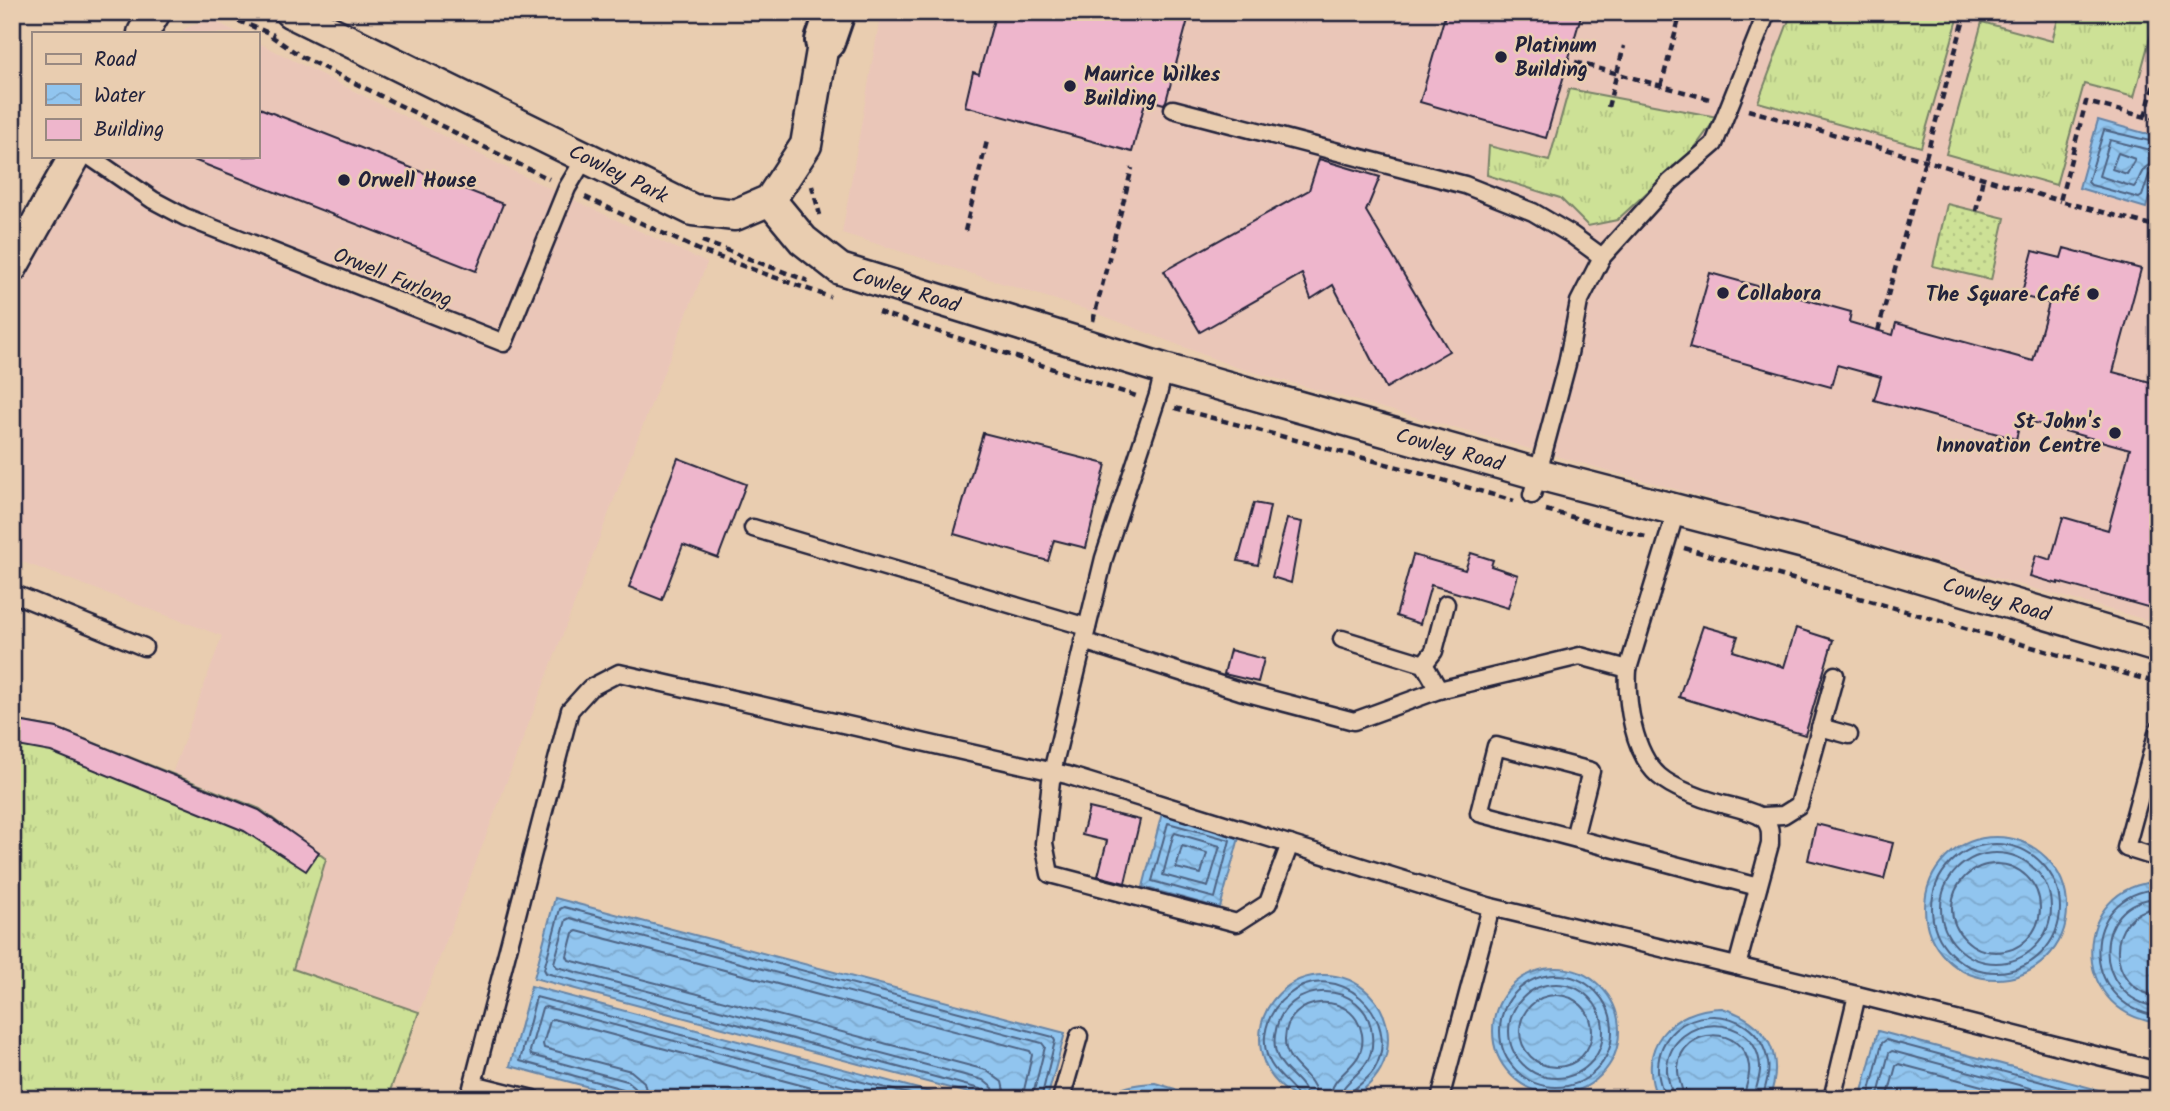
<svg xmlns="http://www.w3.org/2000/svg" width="2170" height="1111" viewBox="0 0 2170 1111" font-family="Kalam,sans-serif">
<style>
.built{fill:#eac6b8}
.grass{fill:url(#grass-tufts);stroke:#788268;stroke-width:2}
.park{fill:url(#park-dots);stroke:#788268;stroke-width:2}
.water{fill:url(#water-waves);stroke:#6584a7;stroke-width:2}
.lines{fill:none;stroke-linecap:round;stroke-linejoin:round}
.shore{stroke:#4e6383;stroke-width:2}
.building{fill:#eeb6cc;stroke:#22223b;stroke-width:2}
.service-casing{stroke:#22223b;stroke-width:21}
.minor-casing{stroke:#22223b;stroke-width:35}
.primary-casing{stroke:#22223b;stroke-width:44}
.path{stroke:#22223b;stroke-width:4.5;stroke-dasharray:7 5;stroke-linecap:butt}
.service{stroke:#e9cdb0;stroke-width:16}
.minor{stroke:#e9cdb0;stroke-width:30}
.primary{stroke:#e9cdb0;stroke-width:38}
.poi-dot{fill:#22223b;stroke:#e9cdb0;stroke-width:2.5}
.labels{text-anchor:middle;stroke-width:5;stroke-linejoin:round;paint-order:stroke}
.poi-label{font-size:21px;font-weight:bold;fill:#22223b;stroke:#e9cdb0;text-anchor:start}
.street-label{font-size:21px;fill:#22223b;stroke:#e9cdb0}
</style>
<defs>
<pattern id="grass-tufts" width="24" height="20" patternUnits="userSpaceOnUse" patternTransform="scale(1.75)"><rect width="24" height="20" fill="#cde196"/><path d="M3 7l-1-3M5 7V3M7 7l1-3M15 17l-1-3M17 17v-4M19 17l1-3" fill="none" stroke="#b0c182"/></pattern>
<pattern id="park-dots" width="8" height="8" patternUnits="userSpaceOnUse" patternTransform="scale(1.75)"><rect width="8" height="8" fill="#cde196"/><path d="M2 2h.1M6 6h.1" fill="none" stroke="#b0c182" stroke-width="1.8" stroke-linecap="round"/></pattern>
<pattern id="water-waves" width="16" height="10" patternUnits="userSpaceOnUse" patternTransform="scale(1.75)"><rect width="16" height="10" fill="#91c5ef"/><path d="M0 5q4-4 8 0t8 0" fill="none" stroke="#7da9ce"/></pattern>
</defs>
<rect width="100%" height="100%" fill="#e9cdb0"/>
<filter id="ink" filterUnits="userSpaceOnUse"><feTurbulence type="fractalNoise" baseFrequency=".0143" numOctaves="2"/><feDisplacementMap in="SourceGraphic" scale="14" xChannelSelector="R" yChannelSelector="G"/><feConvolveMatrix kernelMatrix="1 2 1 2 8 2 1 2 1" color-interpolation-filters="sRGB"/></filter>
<g filter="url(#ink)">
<g class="built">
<polygon points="881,12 2158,12 2158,623 1235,367 1091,311 842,233"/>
<polygon points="213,20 239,33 180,33 186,28 200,22"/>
<polygon points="257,42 509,169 707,263 626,468 419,1012 293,970 260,809 172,774 222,636 12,558 12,284 41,235 94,156 257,156"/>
</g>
<g class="grass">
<polygon points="1792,12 1937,12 1958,19 1921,147 1758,102"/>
<polygon points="2060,12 2157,12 2134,97 2084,84 2056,185 1946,154 1982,22 2052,41"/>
<polygon points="1569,89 1717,117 1693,150 1617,220 1588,226 1560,198 1487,175 1489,146 1549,161"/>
<polygon points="12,720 57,728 260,809 326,859 293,969 419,1012 387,1099 12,1099"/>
</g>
<polygon class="park" points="1947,204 2005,218 1991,280 1933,266"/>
<g class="water">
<polygon points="2098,120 2158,137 2158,168 2146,208 2079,188"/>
<polygon points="1162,813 1240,834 1220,908 1143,887"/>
<circle cx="1996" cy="908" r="71"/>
<path d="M2158,882v141c-92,-12 -86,-138 0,-141z"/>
<polygon points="555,898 1065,1033 1047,1099 991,1099 534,978"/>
<circle cx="1556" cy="1031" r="63"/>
<circle cx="1324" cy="1039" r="64"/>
<polygon points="531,986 956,1099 634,1099 510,1066"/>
<path d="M1722,1008c44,13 64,46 47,91h-111c-23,-51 12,-90 64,-91z"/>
<polygon points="1878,1031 2132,1099 1860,1099"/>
<path d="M1155,1083l20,6 14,10h-84c15,-13 31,-15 50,-16z"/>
</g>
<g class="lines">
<g class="shore">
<polyline points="2158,143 2104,130 2088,182 2091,185 2139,198 2142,196 2149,175 2158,172"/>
<path d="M2158,152l-48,-12 -11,36 35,11c8,-10 6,-23 24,-24"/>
<polygon points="2118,153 2135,159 2127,174 2112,169"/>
<polygon points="1168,823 1230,840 1215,898 1152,881"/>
<polygon points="1175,833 1220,846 1208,887 1163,875 1173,836"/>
<circle cx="1996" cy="908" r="64"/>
<polygon points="1182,846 1207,853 1201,874 1176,868"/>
<circle cx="1996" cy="908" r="55"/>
<circle cx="1996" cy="908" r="44"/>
<path d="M2158,889c-79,5 -80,116 0,127"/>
<path d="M2158,898c-67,3 -68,100 0,109"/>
<path d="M2158,908c-53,3 -54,82 0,88"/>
<circle cx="1556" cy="1031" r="56"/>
<circle cx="1556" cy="1031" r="47"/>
<circle cx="1556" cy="1031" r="36"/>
<polyline points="629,1099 628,1092 623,1089 520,1061 536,997 928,1099"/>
<polyline points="638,1099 635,1088 627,1081 531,1055 530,1051 542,1008 546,1007 894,1099"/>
<polyline points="648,1099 644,1082 631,1071 544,1048 543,1044 550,1021 553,1019 853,1099"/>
<polyline points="987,1099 985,1092 980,1089 546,973 544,969 560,909 564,907 1053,1037 1055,1041 1041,1099"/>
<polyline points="995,1099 993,1088 983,1080 557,967 554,963 566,920 570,918 1042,1043 1045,1047 1032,1099"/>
<polyline points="1006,1099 1002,1082 986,1070 569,960 567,956 573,933 577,931 1030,1051 1032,1055 1022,1099"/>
<path d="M1298,1099c-2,-17 -36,-26 -33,-63 2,-17 10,-31 23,-41 48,-40 117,22 86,75 -6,9 -15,15 -23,22l-2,7"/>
<path d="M1307,1099c-2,-24 -37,-28 -32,-64 7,-58 93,-57 97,0 4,39 -31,41 -32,64"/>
<path d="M1317,1099c-1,-27 -33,-32 -32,-60 1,-45 69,-50 77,-5 5,34 -31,36 -32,65"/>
<path d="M1664,1099c-1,-11 -7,-21 -6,-32 3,-64 98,-70 110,-5 3,13 -4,24 -5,37"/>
<path d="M1673,1099c-1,-11 -7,-21 -6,-32 5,-55 89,-56 93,-1 1,12 -5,22 -6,33"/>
<path d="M1684,1099c-1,-11 -7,-21 -6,-32 4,-42 66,-42 71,-1 2,12 -5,22 -5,33"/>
<polyline points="1868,1099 1882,1043 1886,1040 2105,1099"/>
<polyline points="1877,1099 1889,1053 1892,1051 2071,1099"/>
<polyline points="1887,1099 1896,1066 1899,1064 2031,1099"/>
</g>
</g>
<g class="building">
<polygon points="996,12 1190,12 1166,101 1164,104 1146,99 1132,152 965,106 973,72 979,74"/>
<polygon points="1446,12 1582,12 1546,138 1420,102"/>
<polygon points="257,107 503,204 476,271 186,157 257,156"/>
<polygon points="1319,159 1380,177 1366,211 1449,351 1386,388 1333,285 1311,299 1302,274 1200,332 1164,271 1309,190"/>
<polygon points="2064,248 2141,269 2113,372 2158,384 2158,610 2058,582 2058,584 2030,576 2036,555 2051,560 2063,517 2108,530 2130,449 2021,419 2016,439 1874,400 1881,377 1837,365 1831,387 1689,348 1710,273 1851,312 1849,322 1893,335 1896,323 2033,361 2049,303 2021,296 2033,251 2061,258"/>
<polygon points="983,433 1106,464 1086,548 1054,540 1048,561 954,534"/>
<polygon points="678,458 746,484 718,558 683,545 662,600 629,587"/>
<polygon points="1254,503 1270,506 1258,565 1238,561"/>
<polygon points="1287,519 1302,522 1291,583 1272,577"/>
<polygon points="1471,553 1493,560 1491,566 1518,575 1508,608 1431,585 1420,624 1396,616 1413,555 1465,570"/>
<polygon points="1703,626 1738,636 1733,651 1784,667 1796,628 1833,640 1805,735 1679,697"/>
<polygon points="1230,650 1264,659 1258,682 1224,674"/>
<polygon points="12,720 57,728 259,810 319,852 306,871 244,831 51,752 12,745"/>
<polygon points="1089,808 1140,820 1125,883 1098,876 1107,841 1082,835"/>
<polygon points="1816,824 1893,843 1884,879 1808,860"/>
</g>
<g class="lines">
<g class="service-casing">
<g id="service">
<polyline points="1173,109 1465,185 1533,212 1572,235 1602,257"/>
<polyline points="89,156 153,200 185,217 504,343 567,188 585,158"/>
<polyline points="1164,369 1158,395 1104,558 1052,772 1044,843 1050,874 1237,923 1268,903 1290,844"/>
<polyline points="1532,495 1567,364 1579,302 1602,257 1670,182 1714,144 1767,12"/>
<path d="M1677,508l-49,161c-2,32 5,84 31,107 14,12 41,22 59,27 11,3 39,9 46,16 7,7 6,15 6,25l-33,122"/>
<polyline points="753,528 1087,627"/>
<polyline points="12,593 144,647"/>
<polyline points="1342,639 1424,664 1439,690"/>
<polyline points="1083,641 1240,691 1354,721 1439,690 1580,656 1628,669"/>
<polyline points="1424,664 1434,651 1446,604"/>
<polyline points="1820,727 1849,735"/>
<polyline points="2158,730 2126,848 2158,858"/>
<polyline points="1763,816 1783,815 1799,805 1835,675"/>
<polyline points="1574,838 1591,771 1496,746 1479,813 1758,887"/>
<polyline points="1857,995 2158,1071"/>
<polyline points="473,1084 533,1099"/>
<polyline points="469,1099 570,710 590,688 619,673 1067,775 1491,907"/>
<polyline points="1061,1099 1079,1036"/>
<polyline points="1440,1099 1491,907 1857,995 1832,1099"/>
</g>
</g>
<g class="minor-casing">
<g id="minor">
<path id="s1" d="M290,12l403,198 42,5 35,-15 36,-55 21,-124"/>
<polyline points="143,33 155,12"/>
<path id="s2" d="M770,200l33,40 37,29 324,100 374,105 278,72 342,101"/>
<polyline points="12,267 75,156"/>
</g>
</g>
<g class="primary-casing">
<polyline id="primary" points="825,41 835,12"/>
</g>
<g class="path">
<polyline points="184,12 187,16 198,12"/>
<polyline points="216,12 274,35"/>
<polyline points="271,36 302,57 549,179"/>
<polyline points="1575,62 1713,100"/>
<polyline points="1661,86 1681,12"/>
<polyline points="1608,107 1624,46"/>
<polyline points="1748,110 1924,160 2060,201"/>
<polyline points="2145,116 2158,70"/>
<polyline points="2158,120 2086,102 2060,201 2155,226 2158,218"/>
<polyline points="812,186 820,215"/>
<polyline points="585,197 701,251 830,297"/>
<polyline points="1976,211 1983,178"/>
<polyline points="965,231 987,141"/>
<polyline points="702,241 808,281"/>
<polyline points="878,312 1136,396"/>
<polyline points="1093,321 1132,168"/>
<polyline points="1878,331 1966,12"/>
<polyline points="1175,408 1405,469 1514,501"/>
<polyline points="1546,510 1649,538"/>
<polyline points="1684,548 2158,683"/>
</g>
<use href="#service" class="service"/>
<use href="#minor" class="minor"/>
<use href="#primary" class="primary"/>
</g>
</g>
<g class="poi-dot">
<circle cx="1501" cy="57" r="7"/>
<circle cx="1070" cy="86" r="7"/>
<circle cx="344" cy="180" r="7"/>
<circle cx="1723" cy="293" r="7"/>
<circle cx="2093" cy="294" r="7"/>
<circle cx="2115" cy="433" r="7"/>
</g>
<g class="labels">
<g class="poi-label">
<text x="1515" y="52">Platinum<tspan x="1515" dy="24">Building</tspan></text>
<text x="1084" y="81">Maurice Wilkes<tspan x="1084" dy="24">Building</tspan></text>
<text x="358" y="187">Orwell House</text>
<text x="1737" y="300">Collabora</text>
<text x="2079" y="301" text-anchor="end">The Square Café</text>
<text x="2101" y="428" text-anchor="end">St John's<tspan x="2101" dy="24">Innovation Centre</tspan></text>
</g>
<g class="street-label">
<text dy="7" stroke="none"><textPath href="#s1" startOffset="366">Cowley Park</textPath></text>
<text transform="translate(393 277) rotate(22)" y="7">Orwell Furlong</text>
<text dy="7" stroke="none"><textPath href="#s2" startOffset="168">Cowley Road</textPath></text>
<text dy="7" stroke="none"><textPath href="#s2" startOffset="735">Cowley Road</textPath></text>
<text dy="7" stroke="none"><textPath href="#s2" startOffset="1302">Cowley Road</textPath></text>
</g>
</g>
<rect width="2170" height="1111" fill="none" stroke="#e9cdb0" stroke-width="42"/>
<rect x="21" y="21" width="2128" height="1069" fill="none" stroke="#22223b" stroke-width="2.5" filter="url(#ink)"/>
<rect x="32" y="32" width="228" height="126" fill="#e9cdb0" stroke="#998981" stroke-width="2"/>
<rect x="46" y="54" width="35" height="10" fill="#e9cdb0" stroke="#998981" stroke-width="2"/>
<text x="94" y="66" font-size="21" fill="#22223b">Road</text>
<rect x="46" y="84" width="35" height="21" fill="url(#water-waves)" stroke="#998981" stroke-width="2"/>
<text x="94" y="102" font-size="21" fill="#22223b">Water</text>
<rect x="46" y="119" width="35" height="21" fill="#eeb6cc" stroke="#998981" stroke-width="2"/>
<text x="94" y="136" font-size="21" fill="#22223b">Building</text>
</svg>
